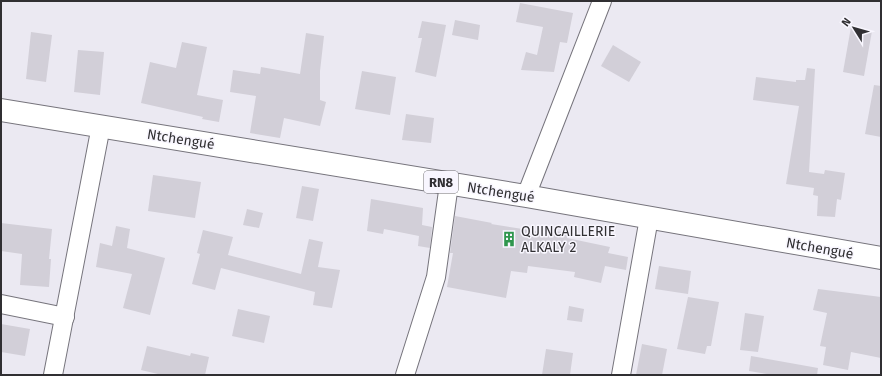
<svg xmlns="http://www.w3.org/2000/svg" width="882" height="376" viewBox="0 0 882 376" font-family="'Fira Sans',sans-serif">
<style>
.building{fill:#d2cfd8}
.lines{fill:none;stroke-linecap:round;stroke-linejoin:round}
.minor-casing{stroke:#76747c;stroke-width:20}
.primary-casing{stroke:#76747c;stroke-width:24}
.minor{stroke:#fff;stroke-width:18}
.primary{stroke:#fff;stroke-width:22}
.labels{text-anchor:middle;stroke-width:3;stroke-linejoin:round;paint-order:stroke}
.shield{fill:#f8f6fe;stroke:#6c6b6f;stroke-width:1}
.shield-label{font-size:13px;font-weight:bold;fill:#302f32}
.street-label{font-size:14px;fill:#302f32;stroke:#f8f6fe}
.poi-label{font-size:14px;fill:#302f32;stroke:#f8f6fe;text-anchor:start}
</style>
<rect width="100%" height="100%" fill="#ebe9f2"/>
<g class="building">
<polygon points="520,3 573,13 567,43 560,42 554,72 521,70 526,52 537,55 543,27 516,22"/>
<polygon points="455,20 480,25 478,40 452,35"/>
<polygon points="422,21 446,25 436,77 415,72 422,38 418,38"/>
<polygon points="851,27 872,31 864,76 843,72"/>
<polygon points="31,32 52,35 46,82 26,79"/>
<polygon points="306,33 324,36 320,71 320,100 326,102 320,126 284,118 280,138 250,133 256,96 230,92 233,70 260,74 261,67 300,74"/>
<polygon points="182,42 207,47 197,95 223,100 219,122 202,119 203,117 141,103 150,62 176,68"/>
<polygon points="613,45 641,62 629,82 601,66"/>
<polygon points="78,50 104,52 100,95 74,92"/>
<polygon points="807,68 815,69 809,172 824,174 825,170 845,173 841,200 837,199 835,217 817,216 818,196 813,195 814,188 786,184 799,106 753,100 756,77 796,82 796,80 805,80"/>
<polygon points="362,71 396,77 390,115 355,109"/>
<polygon points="874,85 881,86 881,137 865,134"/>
<polygon points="406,114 434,118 431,143 402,140"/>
<polygon points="153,175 201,182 195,218 148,211"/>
<polygon points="302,186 319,189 313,221 296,218"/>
<polygon points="371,199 423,208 422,225 432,227 430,248 418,246 419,236 384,229 383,234 367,231"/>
<polygon points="247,209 263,213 259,228 243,225"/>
<polygon points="455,216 492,223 491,224 536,231 536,228 568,233 567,238 610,247 608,253 628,257 626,270 605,266 601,283 574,277 575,272 528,266 527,273 511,271 506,298 447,287 453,253 450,253"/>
<polygon points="1,223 52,229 49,259 51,259 49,287 20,285 22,254 1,251"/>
<polygon points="116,226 130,229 127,248 165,258 150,315 123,308 132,274 96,267 100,243 112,246"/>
<polygon points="203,230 233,237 228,255 301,274 309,239 323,242 318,267 340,270 332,308 313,305 315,292 221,268 215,290 192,284 200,254 197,253"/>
<polygon points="659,266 691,271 688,294 655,289"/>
<polygon points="818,289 881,297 881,358 851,352 848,370 823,365 826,347 820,346 827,313 813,310"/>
<polygon points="688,297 719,302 711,346 707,346 705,354 677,349"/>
<polygon points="569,306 584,309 582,322 567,320"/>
<polygon points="238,309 270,316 264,343 232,336"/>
<polygon points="745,313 764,316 758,352 740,350"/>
<polygon points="1,324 30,329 25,356 1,352"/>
<polygon points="642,344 667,349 662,375 636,375"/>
<polygon points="147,346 190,356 191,353 209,357 205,375 162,375 141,370"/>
<polygon points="546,349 573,353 570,375 542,375"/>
<polygon points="751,356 818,368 817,375 773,375 749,371"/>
</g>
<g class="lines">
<g class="minor-casing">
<g id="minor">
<polyline points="526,196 602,1"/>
<polyline points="1,304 65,317"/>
<polyline points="53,375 101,126"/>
<polyline points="405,375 436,277 449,184"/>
<polyline points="621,375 649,218"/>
</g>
</g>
<g class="primary-casing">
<polyline id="primary" points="1,110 526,196 881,258"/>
</g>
<use href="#minor" class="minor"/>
<use href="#primary" class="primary"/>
</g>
<defs>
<g id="building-bare" transform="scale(1.2)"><path d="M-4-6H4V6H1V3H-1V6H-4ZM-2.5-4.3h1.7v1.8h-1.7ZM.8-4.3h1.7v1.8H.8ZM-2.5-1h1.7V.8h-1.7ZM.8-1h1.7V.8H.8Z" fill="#2f964d" stroke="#f8f6fe" stroke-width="2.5" paint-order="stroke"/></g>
</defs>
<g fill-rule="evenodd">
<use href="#building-bare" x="509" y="239"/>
</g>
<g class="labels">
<rect class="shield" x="424" y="171" width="34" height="22" rx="3"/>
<g class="shield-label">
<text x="441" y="187">RN8</text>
</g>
<g class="street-label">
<text transform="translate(181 139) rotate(9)" y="5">Ntchengué</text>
<text transform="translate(501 192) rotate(9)" y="5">Ntchengué</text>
<text transform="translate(820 248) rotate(10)" y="5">Ntchengué</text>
</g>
<g class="poi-label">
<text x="521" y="236">QUINCAILLERIE<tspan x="521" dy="16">ALKALY 2</tspan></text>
</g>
</g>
<rect width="882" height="376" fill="none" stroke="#302f32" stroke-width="4"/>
<g transform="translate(854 28) rotate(307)" stroke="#f8f6fe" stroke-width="3" paint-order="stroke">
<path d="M0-3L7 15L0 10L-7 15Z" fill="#302f32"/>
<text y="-6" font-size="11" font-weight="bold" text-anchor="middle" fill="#302f32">N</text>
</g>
</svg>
